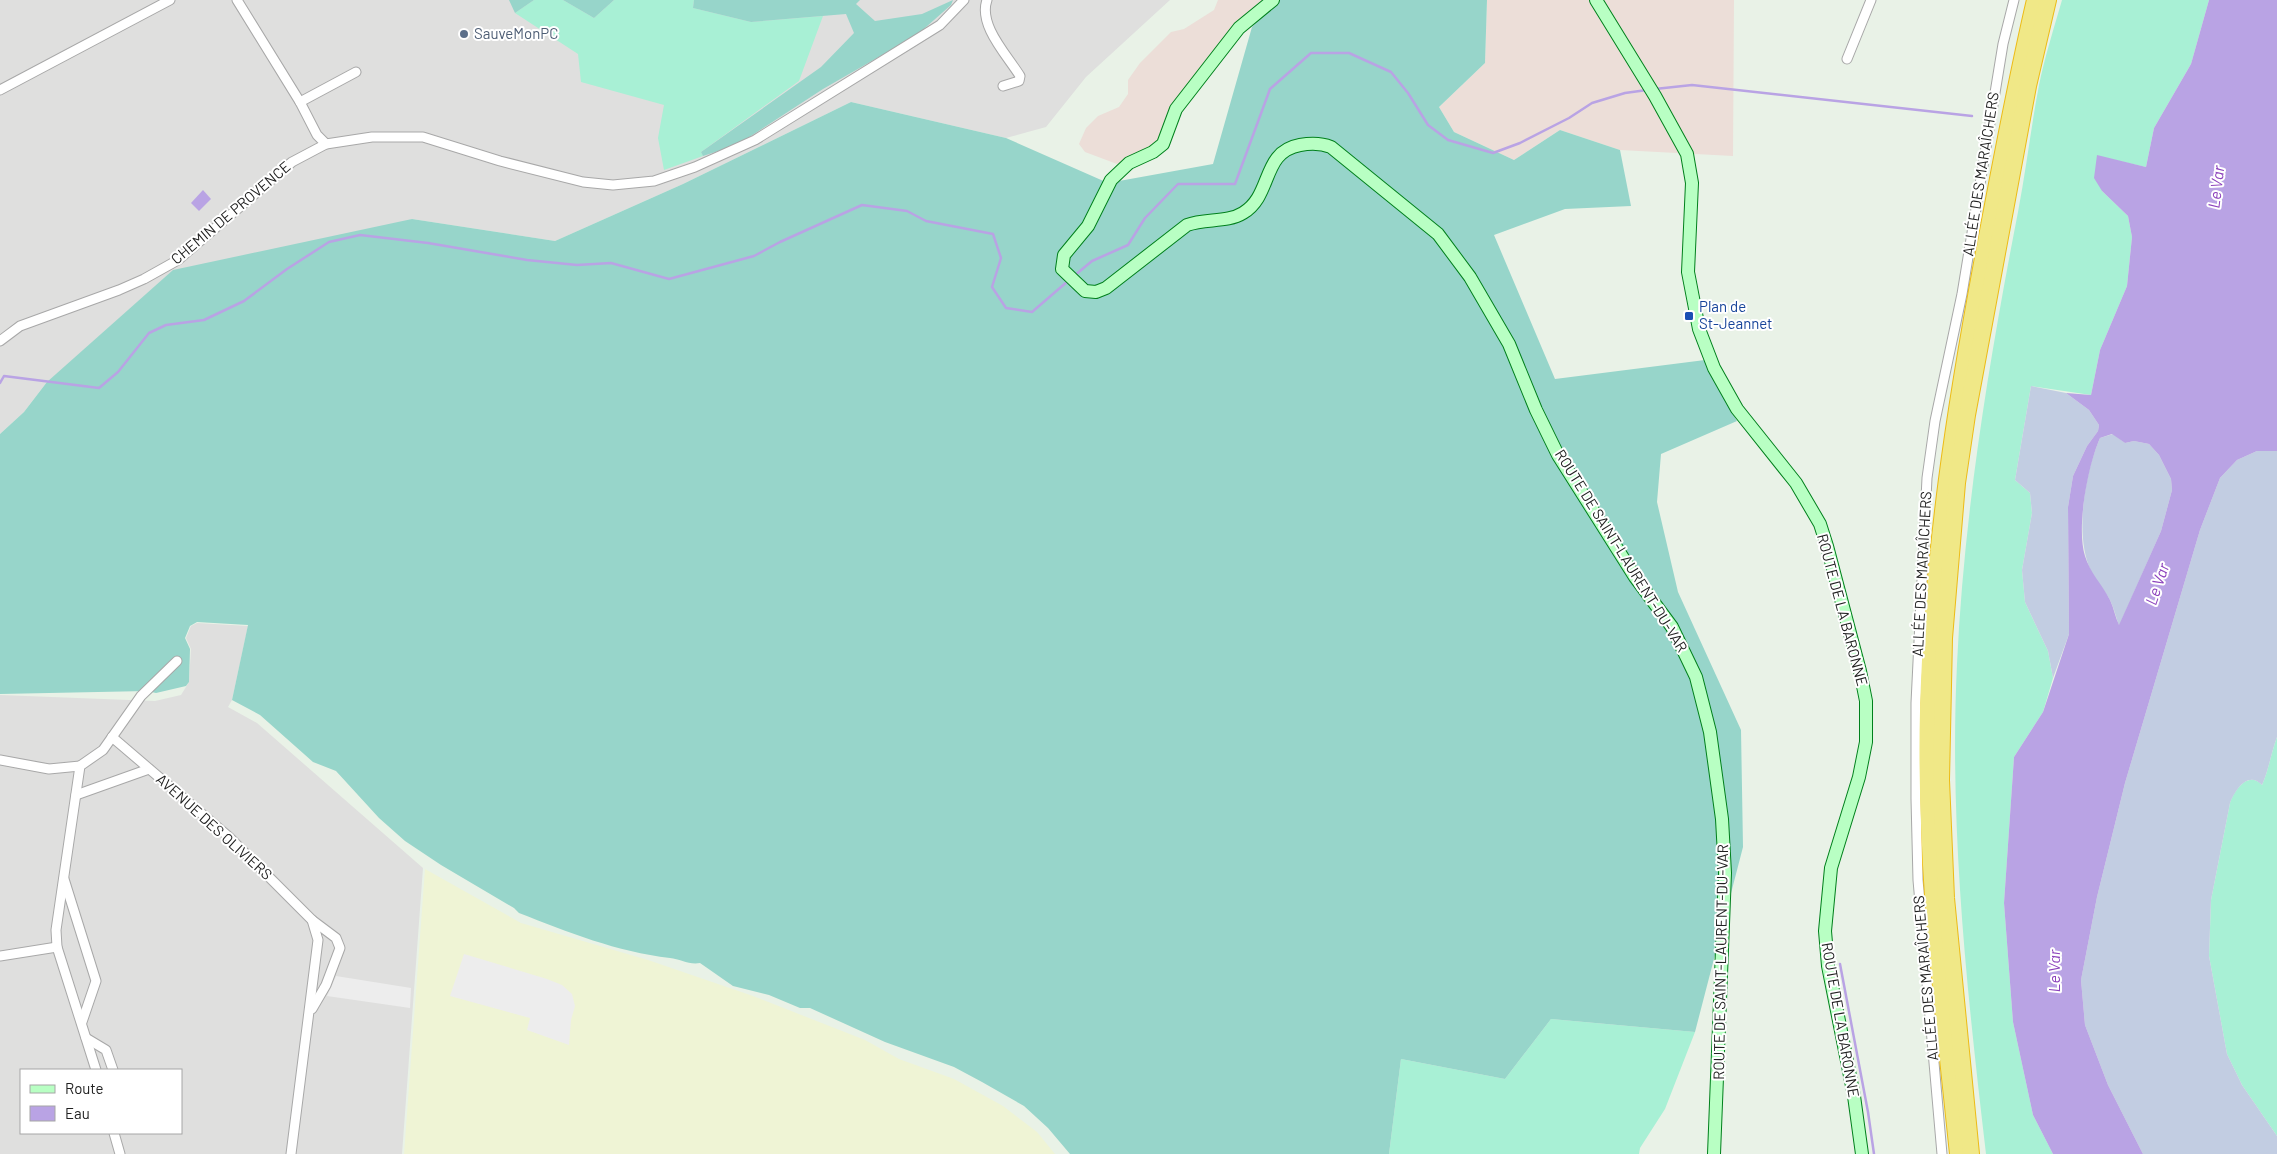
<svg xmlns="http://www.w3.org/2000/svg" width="2277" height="1154" viewBox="0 0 2277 1154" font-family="Barlow,sans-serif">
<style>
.residential{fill:#dfdfde;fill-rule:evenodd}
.commercial{fill:#eff4d5}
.industrial{fill:#ecded8}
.grass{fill:#a8f0d5}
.forest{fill:#97d5ca}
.wetland{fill:#c2cde2}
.parking{fill:#ededed}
.water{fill:#b9a3e4;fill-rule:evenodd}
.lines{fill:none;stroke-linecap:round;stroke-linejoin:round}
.stream{stroke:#b9a3e4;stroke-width:2.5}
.street-casing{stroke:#a8a8a8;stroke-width:11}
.secondary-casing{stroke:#00801c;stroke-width:14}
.highway-casing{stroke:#edbb16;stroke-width:18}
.street{stroke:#fff;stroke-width:9}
.secondary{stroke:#b8ffc3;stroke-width:12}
.highway{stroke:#f0e887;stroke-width:16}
.service-dot{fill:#5c6f8a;stroke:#fff;stroke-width:2}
.transit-dot{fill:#1a4fb4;stroke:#fff;stroke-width:2}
.labels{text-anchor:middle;stroke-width:4;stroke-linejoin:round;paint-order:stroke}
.service-label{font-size:15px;fill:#4e5e75;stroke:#fff;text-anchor:start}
.street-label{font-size:15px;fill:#212121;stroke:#fff}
.transit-label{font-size:15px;fill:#164399;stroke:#fff;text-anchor:start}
.water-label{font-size:16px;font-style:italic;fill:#8c42bc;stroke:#fff}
</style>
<rect width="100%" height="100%" fill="#e9f2e7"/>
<g class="residential">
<polygon points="0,0 1170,0 1086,77 1046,127 1006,138 851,102 683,184 555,241 412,219 47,382 24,412 0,434"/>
<path d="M197,623l51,3 -16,74 -4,7 29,16 166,145 -21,286h-402v-459l155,6 26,-6 8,-13 2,-33 -5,-11 5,-12zM21,1070h160v63h-160z"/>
</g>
<polygon class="commercial" points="425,869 521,923 648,960 753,996 865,1040 899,1059 954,1079 1003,1106 1037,1132 1055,1154 404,1154"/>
<g class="industrial">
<polygon points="1218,0 1266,0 1157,143 1143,153 1117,164 1085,152 1079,144 1086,128 1098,116 1119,107 1128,94 1128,80 1140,63 1171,32 1184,29 1214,10"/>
<polygon points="1487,0 1734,0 1733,156 1620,150 1560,130 1514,160 1454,132 1439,107 1485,63"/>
</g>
<g class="grass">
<polygon points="534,0 563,0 594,18 614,0 694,0 693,8 751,22 823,16 799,81 701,152 703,156 664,170 658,138 664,105 581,82 578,54 515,13"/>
<path d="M2062,0h147l-18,64 -37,64 -8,39 -49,-11 5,35 26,25 4,21 -5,49 -27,64 -9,45 -60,-9 -16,94 15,13 2,20 -10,57 3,32 23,49 5,27 -10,34 -29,45 -10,146 9,119 20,93 20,39h-67c-19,-162 -37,-327 -29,-490 7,-152 32,-303 61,-452 8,-42 13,-85 21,-127 6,-29 15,-57 23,-85z"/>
<path d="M2277,737v399l-35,-51 -15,-31 -18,-98 2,-56 19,-97c4,-12 18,-33 32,-18 7,-16 9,-32 15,-48z"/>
<polygon points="1551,1019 1695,1032 1665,1109 1640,1148 1639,1154 1389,1154 1401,1059 1505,1079"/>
</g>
<g class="forest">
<polygon points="509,0 534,0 515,13"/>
<polygon points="563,0 614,0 594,18"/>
<polygon points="694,0 860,0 856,4 875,21 922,14 953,0 951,5 917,35 823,89 737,145 703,156 701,152 821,67 854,33 846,14 751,22 693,8"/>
<path d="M1276,0h211l-2,63 -46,44 15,25 60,28 46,-30 60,20 11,56 -66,3 -71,26 61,144 150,-19 14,29 18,32 -76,33 -4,48 21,90 63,138 2,117 -48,185 -144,-13 -46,60 -104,-20 -12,95h-319l-22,-26 -24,-22 -42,-24 -28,-15 -69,-25 -75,-34h-10l-31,-13 -36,-9 -33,-23c-11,2 -20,-4 -30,-5 -53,-6 -102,-26 -151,-45l-5,-5 -73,-43 -36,-24 -26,-23 -43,-47 -23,-9 -53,-47 -28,-15 16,-75 -51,-3 -7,4 -5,12 5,11 -1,33 -3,4 -30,7 -9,-2 -147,3v-260l24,-22 23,-30 126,-112 239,-51 143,22 128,-57 168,-82 155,36 102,45 105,-19 39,-137z"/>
</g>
<g class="wetland">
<polygon points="2031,386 2066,393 2089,410 2099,425 2098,431 2087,446 2073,476 2068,507 2069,634 2053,678 2048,651 2025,602 2022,570 2032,513 2030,493 2015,480"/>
<path d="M2113,434l12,9 9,-2 15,3 10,11 12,24 1,11 -11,41 -42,95c-3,-9 -5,-18 -9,-26 -5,-10 -15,-19 -19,-29 -17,-35 -6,-99 9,-133z"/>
<path d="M2257,451h20v286c-6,16 -8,32 -15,48 -14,-15 -27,5 -32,18l-19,97 -2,56 18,98 15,31 35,51v18h-134l-35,-69 -23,-60 -4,-45 16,-83 28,-114 75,-253 20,-52 17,-18z"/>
</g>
<g class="parking">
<polygon points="464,954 547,979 562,985 572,994 575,1006 571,1020 569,1045 527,1030 530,1018 450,996"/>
<polygon points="336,976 411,988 410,1008 327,996"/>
</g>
<g class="water">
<path d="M2209,0h68v451h-20l-20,9 -17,18 -20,52 -75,253 -28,114 -16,83 4,45 23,60 35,69h-90l-20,-39 -20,-93 -9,-119 10,-146 29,-45 26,-78 -1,-127 5,-31 14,-30 11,-15 1,-6 -10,-15 -23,-17 25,2 9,-45 27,-64 5,-49 -4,-21 -26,-25 -8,-13 3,-23 49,12 8,-39 37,-64zM2112,434l13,9 9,-2 15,3 10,11 12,24 1,11 -11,41 -42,94c-4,-8 -5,-17 -9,-25 -8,-16 -20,-27 -25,-44 -9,-28 3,-91 15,-118z"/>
<polygon points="203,190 211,199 199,211 191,203"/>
</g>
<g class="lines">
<g class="stream">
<polyline points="1655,89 1692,85 1972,116"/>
<polyline points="1074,276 1092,261 1128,245 1145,218 1178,184 1235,184 1270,89 1311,53 1349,53 1391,72 1408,93 1428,125 1448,140 1493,153 1520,143 1569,118 1592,103 1625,93 1647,90"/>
<polyline points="0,383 4,376 99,388 118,372 149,333 166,325 204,320 244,301 287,269 329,242 360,235 428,243 527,260 577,265 611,263 669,279 754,256 780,242 862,205 907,211 926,221 993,234 1001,258 992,287 1006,308 1032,312 1068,281"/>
<polyline points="1840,964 1868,1112 1874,1154"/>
</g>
<g class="street-casing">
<g id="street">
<polyline points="237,0 300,102 317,135 326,144"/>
<path d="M987,0c-9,25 20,55 33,76l-1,5 -16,5"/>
<polyline points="1847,59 1871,0"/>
<polyline points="0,90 170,0"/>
<polyline points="300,102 356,72"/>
<polyline points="0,341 20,326 119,290 144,279 178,260 292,162 326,144 372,137 423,137 500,161 583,182 613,185 654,181 695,167 755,140 940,25 964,0"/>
<polyline points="112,737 229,837 312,920 318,940 291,1154"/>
<polyline points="0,760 49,769 80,766"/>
<polyline points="76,795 149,769"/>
<polyline points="64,879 96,981 82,1022"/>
<polyline points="0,956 57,947"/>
<polyline points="312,1009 326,985 340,948 336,938 312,920"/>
<polyline points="86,1038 106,1050 113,1070"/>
<polyline points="96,1070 57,947 56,930 80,766 103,750 141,696 177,661"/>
<polyline points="114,1133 120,1154"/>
<polyline points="1942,1154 1918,880 1916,799 1916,703 1927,478 1935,421 1962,294 2003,44 2014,0"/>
</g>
</g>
<g class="secondary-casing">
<g id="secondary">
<path d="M1273,0l-34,28 -63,81 -13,35 -10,8 -24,11 -18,17 -23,46 -24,29 -2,14 23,22 11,1 10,-4 81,-63c18,-7 40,-2 56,-12 30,-18 18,-61 57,-68 11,-2 21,-2 31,2l107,87 32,43 39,67 27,66 22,45 77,122 37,50 24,50 14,55 12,87 3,54 -11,281"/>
<polyline points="1596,0 1655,96 1687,154 1692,183 1688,272 1699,329 1714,368 1737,409 1796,483 1820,524 1827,546 1860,671 1866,701 1866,742 1859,777 1831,868 1825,931 1828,966 1854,1096 1862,1154"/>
</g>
</g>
<g class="highway-casing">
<g id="highway">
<path d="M1958,1154c-15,-147 -34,-295 -30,-443 4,-154 27,-303 55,-453 16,-86 32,-172 52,-258"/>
<polyline points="1971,1154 1946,898 1941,780 1944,638 1957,483 1967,415 2028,86 2048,0"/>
</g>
</g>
<use href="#street" class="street"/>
<use href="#secondary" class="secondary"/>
<use href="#highway" class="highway"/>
</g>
<circle class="service-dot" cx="464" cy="34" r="5"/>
<rect class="transit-dot" x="1684" y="311" width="10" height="10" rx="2.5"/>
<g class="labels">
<g class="service-label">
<text x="474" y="39">SauveMonPC</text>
</g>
<g class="street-label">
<text transform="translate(1981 174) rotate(-81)" y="5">ALLÉE DES MARAÎCHERS</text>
<text transform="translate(231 213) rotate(-40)" y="5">CHEMIN DE PROVENCE</text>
<text transform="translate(1621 551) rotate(58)" y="5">ROUTE DE SAINT-LAURENT-DU-VAR</text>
<text transform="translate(1922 574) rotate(-87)" y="5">ALLÉE DES MARAÎCHERS</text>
<text transform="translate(1842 610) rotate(75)" y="5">ROUTE DE LA BARONNE</text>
<text transform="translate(214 827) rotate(42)" y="5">AVENUE DES OLIVIERS</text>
<text transform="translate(1721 962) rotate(-89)" y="5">ROUTE DE SAINT-LAURENT-DU-VAR</text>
<text transform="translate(1926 978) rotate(-95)" y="5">ALLÉE DES MARAÎCHERS</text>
<text transform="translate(1840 1020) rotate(80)" y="5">ROUTE DE LA BARONNE</text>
</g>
<g class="transit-label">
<text x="1699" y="312">Plan de<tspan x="1699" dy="17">St-Jeannet</tspan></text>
</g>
<g class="water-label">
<text transform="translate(2216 187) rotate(-83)" y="6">Le Var</text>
<text transform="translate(2157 584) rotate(-71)" y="6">Le Var</text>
<text transform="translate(2054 971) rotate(-90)" y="6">Le Var</text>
</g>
</g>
<rect x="20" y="1069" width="162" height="65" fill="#ffffff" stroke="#a6a6a6"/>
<rect x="30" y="1085" width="25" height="8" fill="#b8ffc3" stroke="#a6a6a6"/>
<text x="65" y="1094" font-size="15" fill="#212121">Route</text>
<rect x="30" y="1106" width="25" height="15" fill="#b9a3e4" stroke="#a6a6a6"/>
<text x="65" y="1119" font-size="15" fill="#212121">Eau</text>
</svg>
